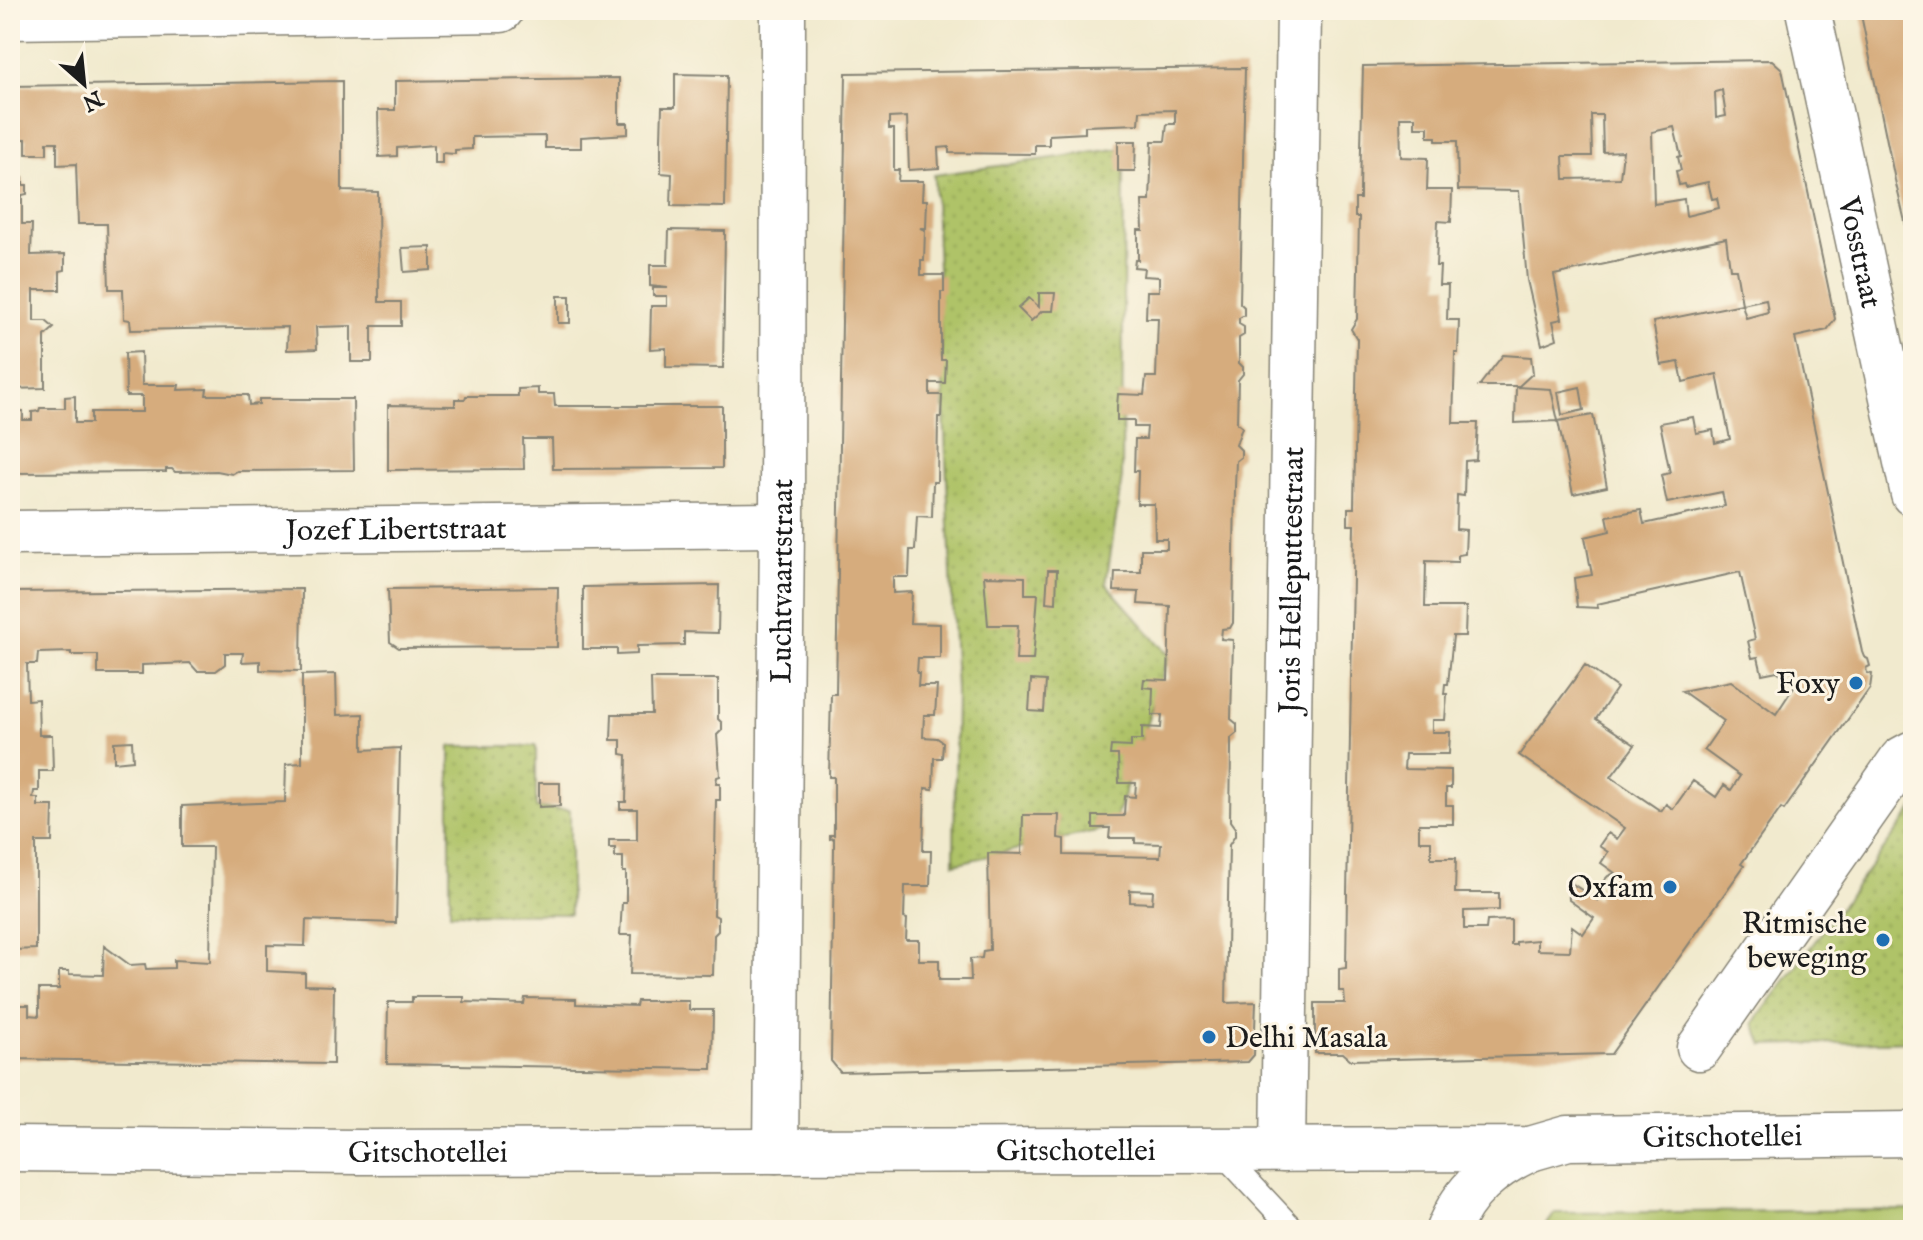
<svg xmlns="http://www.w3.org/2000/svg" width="1923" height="1240" viewBox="0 0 1923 1240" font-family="'IM FELL English',serif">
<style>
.grass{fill:url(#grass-dots);stroke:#667042;stroke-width:2}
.park{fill:#afc368;stroke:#667042;stroke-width:2}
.building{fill:#d6ac7d;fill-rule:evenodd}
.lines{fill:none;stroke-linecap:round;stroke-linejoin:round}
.lane-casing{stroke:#868375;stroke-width:25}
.street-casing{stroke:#868375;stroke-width:47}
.secondary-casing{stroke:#868375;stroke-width:47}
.lane{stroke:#fff;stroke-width:22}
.street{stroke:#fff;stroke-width:44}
.secondary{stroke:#fff;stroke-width:44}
.poi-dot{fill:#1f6fb2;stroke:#fcf5e5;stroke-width:3}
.labels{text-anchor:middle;stroke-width:6;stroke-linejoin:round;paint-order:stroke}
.street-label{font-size:30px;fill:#1c1c1c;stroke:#fcf5e5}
.poi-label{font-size:30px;fill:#1c1c1c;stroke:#fcf5e5;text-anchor:end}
</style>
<defs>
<pattern id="grass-dots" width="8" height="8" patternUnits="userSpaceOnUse" patternTransform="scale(2)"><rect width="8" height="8" fill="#afc368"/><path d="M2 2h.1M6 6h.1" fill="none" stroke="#96a75a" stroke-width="1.8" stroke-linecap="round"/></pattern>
</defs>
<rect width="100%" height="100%" fill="#fcf5e5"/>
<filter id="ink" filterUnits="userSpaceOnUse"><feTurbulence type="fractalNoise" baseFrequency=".0125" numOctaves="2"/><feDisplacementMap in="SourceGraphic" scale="16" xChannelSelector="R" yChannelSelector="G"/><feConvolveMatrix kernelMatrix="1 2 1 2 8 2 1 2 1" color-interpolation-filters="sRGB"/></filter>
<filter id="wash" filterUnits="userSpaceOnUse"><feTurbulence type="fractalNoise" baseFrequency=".006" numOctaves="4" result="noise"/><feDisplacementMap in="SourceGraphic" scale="32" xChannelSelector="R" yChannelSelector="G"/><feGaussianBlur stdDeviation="1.8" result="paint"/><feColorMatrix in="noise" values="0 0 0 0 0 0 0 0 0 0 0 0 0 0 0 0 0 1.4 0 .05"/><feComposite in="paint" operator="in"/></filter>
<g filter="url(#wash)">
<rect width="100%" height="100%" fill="#f1eace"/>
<g class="grass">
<polygon points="1124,148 1122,477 1106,584 1169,655 1113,827 954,864 956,691 934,175"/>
<polygon points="450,746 536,746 536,808 570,810 570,914 450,913"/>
<polygon points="1913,810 1913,1041 1763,1045 1754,1023"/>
</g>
<polygon class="park" points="1913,1210 1913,1230 1543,1230 1555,1213"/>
<g id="blocks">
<g class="building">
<polygon points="1860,10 1913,10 1913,255 1895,180"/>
<path d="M1772,60l10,9 53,250 -8,11 -32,7 67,315 2,5 4,2 2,7 -4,2 1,5 5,1 -2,14 -86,122 -3,-2 -40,56 3,2 -133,188 -260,6 -8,-7h-28v-50h30l-1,-12h-5v-22l7,-1 1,-74 7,-369h-6v-17h6l3,-169 -6,-10 6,-10 2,-102h-4v-18h5v-10l3,-123zM1722,90l4,26 -10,2 -1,-26zM1591,115h11l1,37 20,-1 -3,27 -56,1 -1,-23h29zM1400,117h15v10h13v10h8v4h21l1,49 61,1 8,89 15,65 15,-6 -4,-18 9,-2 -8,-44 172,-37 4,31h6l6,35 -89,18 8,43 18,-3 4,20 34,-8 13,65 -15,4 -2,-13 -17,3 -3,-16 -33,6 10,50 -9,2 6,28 55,-11 3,14 -81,18 -3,-14 -34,6 3,15 -25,6 7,38 -18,3 3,29 21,1 -1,-4 143,-32 15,67 -7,2 4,17 6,-1 4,17 15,-3 18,14 -19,29 -45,-33 -49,10 42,30 -20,29 36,26 -9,14 -7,-5 -8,12 -23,-16 -20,28 -7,-5 -5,7 -50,-34 24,-32 -39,-26 21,-31 -32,-23 -66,90 106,73 -8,11 -9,-6 -9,13 9,6 -7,11 14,10 -7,3 -8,9 -3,15 -29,-19 1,19 25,18 -11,16 -11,-8 -2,25 -33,-1v-10l-21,2v3h-5v-25l-24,1 -1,8h-22v-18l35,-1v-17h-44l1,-35h-25v-17h-12v-17h34v-19h-7v-17h5v-18l-47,-1 1,-15h44l1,-22h-18v-12h13l2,-26h-3l1,-10h3l5,-48h12l1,-29h-41l1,-46 32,1v-7l7,-1 1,-24 -10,-1 1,-34 7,1 1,-35 11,-1 2,-37h-25l2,-70h3l1,-33h-12l1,-35h-9l1,-19h-4l2,-45 13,1 1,-32h-25l1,-32 -27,-1zM1674,127l7,29 -3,1 3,13 -5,1 3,14 5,-1 1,3 23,-5 4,17 5,-1 2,10 -33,8 -2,-17 -30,5 -2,-72zM1766,299l2,13 -22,6 -4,-14z"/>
<path d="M1245,68l-5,235 4,4v8l-5,3v6l5,3v8l-5,3v25l4,4v7l-5,6 -1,43 5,4 -6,18 5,5v7l-5,4 -1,26 -2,136 -3,5 -8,1 -1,10 12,1 -2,79 6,5v9l-6,5v11l-1,72 5,7v8l-6,9 -3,158 30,-1 -2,53 -6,7 -408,10 -9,-11 3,-212v-11l-4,1v-4h4v-58h-5l2,-83h5l10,-621zM1175,110v14h-8l-2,17h-13l-2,60h-8l1,29h-5v30h-3l-1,7 10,1 -1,8 16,1v14h-12l-1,27h12l-2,59h-10l-2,18 -26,-1 -1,12v14h17v7h13l-1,12h-11l-1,32h4l-1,33h17l1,35h12v10h-26v23h-26l-1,19 25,1 -1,12 32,2 -2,74 -24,-1 -1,8 10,1 -1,27h10l-1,13 -19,-1v13h-11v7l-20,-1 -1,9h8l1,28h17l-1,14 -10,-1 -1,20h-31v12h17l-1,10h26v5l26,1 -1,13 -96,-2v-16l-6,-1 1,-23h-36l-1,39 -34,-1 2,97 -7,1 -1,7 -12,1 1,21h-32v-20h-20v-20h-13l1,-21 -3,-1 1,-32h25l1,-35h-8l2,-63 8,1 1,-31h8l1,-16 -6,-4 -14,-1 1,-22h11l2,-29h-19l1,-13h-2l1,-15h22v-34l-30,-1 2,-31 -19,1v-16h16l1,-27h5l2,-34 15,1 1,-35h4l1,-65h3l1,-22h-12v-12h15l1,-23h-5v-68h3v-17h-23v-15h3l1,-30 -5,-2h6l1,-28h-5l1,-19h-25l1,-11h-5v-41h-5v-11l18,-1 2,53 30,-2 -1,-20 11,-1v6l86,1v-9h14v-10l36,-2v-7l54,-2 1,-13zM1130,890l23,1 -1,12 -22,-1z"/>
<polygon points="675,74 727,75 725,207 671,206 672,174 661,173 661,139 662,107 675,107"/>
<polygon points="619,78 619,123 628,123 628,134 581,137 581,148 545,148 545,136 472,137 472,149 455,150 455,154 442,153 442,163 434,163 434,145 397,148 397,156 379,157 378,110 395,110 395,81"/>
<polygon points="342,81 342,191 378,192 379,302 401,302 401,326 372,326 372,362 351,362 351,326 316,327 317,349 287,350 288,327 131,330 130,320 124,319 123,289 109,289 107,224 78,224 76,164 57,165 57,142 47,142 47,154 26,154 26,139 10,139 10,86"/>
<polygon points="1118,141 1136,141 1135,171 1118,171"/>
<polygon points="10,172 13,172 13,179 23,178 23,185 27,185 27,194 22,195 22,224 32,224 31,255 65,254 65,270 60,271 60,290 34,290 34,321 46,321 54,328 45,336 45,388 10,389"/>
<polygon points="669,230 725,231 723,368 666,367 666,348 650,349 651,306 667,306 667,296 653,296 653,288 668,288 650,286 650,265 668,265"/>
<polygon points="431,247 431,270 404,272 402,248"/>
<polygon points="1039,293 1055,293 1053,311 1042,311 1031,321 1018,308 1029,298 1039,307"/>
<rect x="558" y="296" width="12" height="27"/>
<polygon points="141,352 142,385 179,385 178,390 207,389 206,395 248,395 249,405 259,404 259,399 353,399 354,470 237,471 232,474 217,471 175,472 172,469 166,469 166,472 10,473 10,412 23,411 23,420 32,420 32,412 39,411 40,408 65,408 65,397 75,396 75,423 91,423 91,412 142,412 142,396 126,396 125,353"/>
<polygon points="1503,355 1531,357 1533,373 1519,386 1479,386"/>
<polygon points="1516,387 1551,389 1558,421 1593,415 1607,487 1573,494 1558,421 1515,423"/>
<polygon points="1580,387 1584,410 1562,415 1558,392"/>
<polygon points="538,388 538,394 554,394 555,406 722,406 722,468 553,469 552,439 523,439 524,469 388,470 388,405 455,406 455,399 465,399 466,396 518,396 518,389"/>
<polygon points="1048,570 1057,570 1056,603 1046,602"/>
<polygon points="984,576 1025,577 1025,594 1038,594 1033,660 1016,660 1018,625 988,625"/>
<polygon points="719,585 718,633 684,632 684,645 637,646 637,654 617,655 617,649 583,649 583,587"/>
<polygon points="558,587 557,647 399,648 390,642 388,589"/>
<polygon points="302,589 301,671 260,670 260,661 242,662 243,653 225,653 225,664 216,671 197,671 190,663 142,665 142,674 98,674 98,655 71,655 71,652 38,653 37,664 27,664 28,700 38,699 39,735 52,735 53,771 39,771 39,791 34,791 33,798 38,798 38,806 53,806 52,842 36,842 36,949 13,950 13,1005 29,1005 29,1015 39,1016 39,989 59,989 59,971 69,971 69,974 103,975 104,946 130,965 145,964 146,969 174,968 174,960 210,962 212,847 182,847 182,806 285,802 286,764 302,763 302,675 336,674 337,715 363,714 363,750 400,748 396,923 306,920 305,946 267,945 267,971 305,973 305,985 334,986 333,1064 10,1059 10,592"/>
<polygon points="651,679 718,679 718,719 722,723 722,730 717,735 720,776 717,777 716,783 720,783 720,800 716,800 714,915 718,917 718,931 714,935 713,975 630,974 632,935 620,935 622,903 626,903 626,872 623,872 623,857 615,857 615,848 609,848 609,840 637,840 637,809 620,809 620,802 626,802 627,755 621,754 621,740 611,740 612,714 652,714"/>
<polygon points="1031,680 1046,681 1044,712 1029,711"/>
<polygon points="132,741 133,760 114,762 114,742"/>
<polygon points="539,783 560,783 560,806 539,807"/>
<polygon points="412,997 464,997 464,1002 524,1004 525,998 576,999 576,1004 636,1006 637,1001 689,1001 689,1010 713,1010 712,1069 387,1064 388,1002 412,1002"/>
</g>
</g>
</g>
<g filter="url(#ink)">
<use href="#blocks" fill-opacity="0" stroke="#868375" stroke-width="2"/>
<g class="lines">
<g class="lane-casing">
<polyline id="lane" points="1220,1151 1294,1230"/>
</g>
<g class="street-casing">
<g id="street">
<polyline points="10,17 501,10"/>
<path id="s1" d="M10,533l772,-8"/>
<polyline points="1699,1048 1902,759 1913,753"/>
<path id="s2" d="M1283,1150l16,-1140"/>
<path id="s3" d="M776,1151l6,-626 1,-515"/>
</g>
</g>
<g class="secondary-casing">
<g id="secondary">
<path id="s4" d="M1808,10l105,484"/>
<path id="s5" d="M10,1149l350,3 1170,-3 38,-11 345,-4"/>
<path d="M1448,1230c16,-40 44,-63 82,-81"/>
</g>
</g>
<use href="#lane" class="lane"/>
<use href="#street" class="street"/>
<use href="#secondary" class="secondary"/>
</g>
</g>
<g class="poi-dot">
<circle cx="1856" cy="683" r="8"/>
<circle cx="1670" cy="887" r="8"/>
<circle cx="1883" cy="940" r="8"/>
<circle cx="1209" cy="1037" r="8"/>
</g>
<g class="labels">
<g class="street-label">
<text dy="10" stroke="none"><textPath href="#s4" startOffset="248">Vosstraat</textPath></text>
<text dy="10" stroke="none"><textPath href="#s1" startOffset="386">Jozef Libertstraat</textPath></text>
<text dy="10" stroke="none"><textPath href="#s2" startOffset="570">Joris Helleputtestraat</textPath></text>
<text dy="10" stroke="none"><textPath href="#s3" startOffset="570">Luchtvaartstraat</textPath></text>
<text dy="10" stroke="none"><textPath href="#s5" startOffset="1714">Gitschotellei</textPath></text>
<text dy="10" stroke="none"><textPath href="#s5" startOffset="1066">Gitschotellei</textPath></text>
<text dy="10" stroke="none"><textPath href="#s5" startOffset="418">Gitschotellei</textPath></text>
</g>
<g class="poi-label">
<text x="1840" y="693">Foxy</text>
<text x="1654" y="897">Oxfam</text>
<text x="1867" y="933">Ritmische<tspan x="1867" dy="34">beweging</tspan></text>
<text x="1225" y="1047" text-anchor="start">Delhi Masala</text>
</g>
</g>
<rect width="1923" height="1240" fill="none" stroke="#fcf5e5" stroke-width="40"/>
<g transform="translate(84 84) rotate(153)" stroke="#fcf5e5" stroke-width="6" paint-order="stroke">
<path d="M0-6L14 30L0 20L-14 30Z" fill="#1c1c1c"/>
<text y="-12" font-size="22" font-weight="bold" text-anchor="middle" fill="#1c1c1c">N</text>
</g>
</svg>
